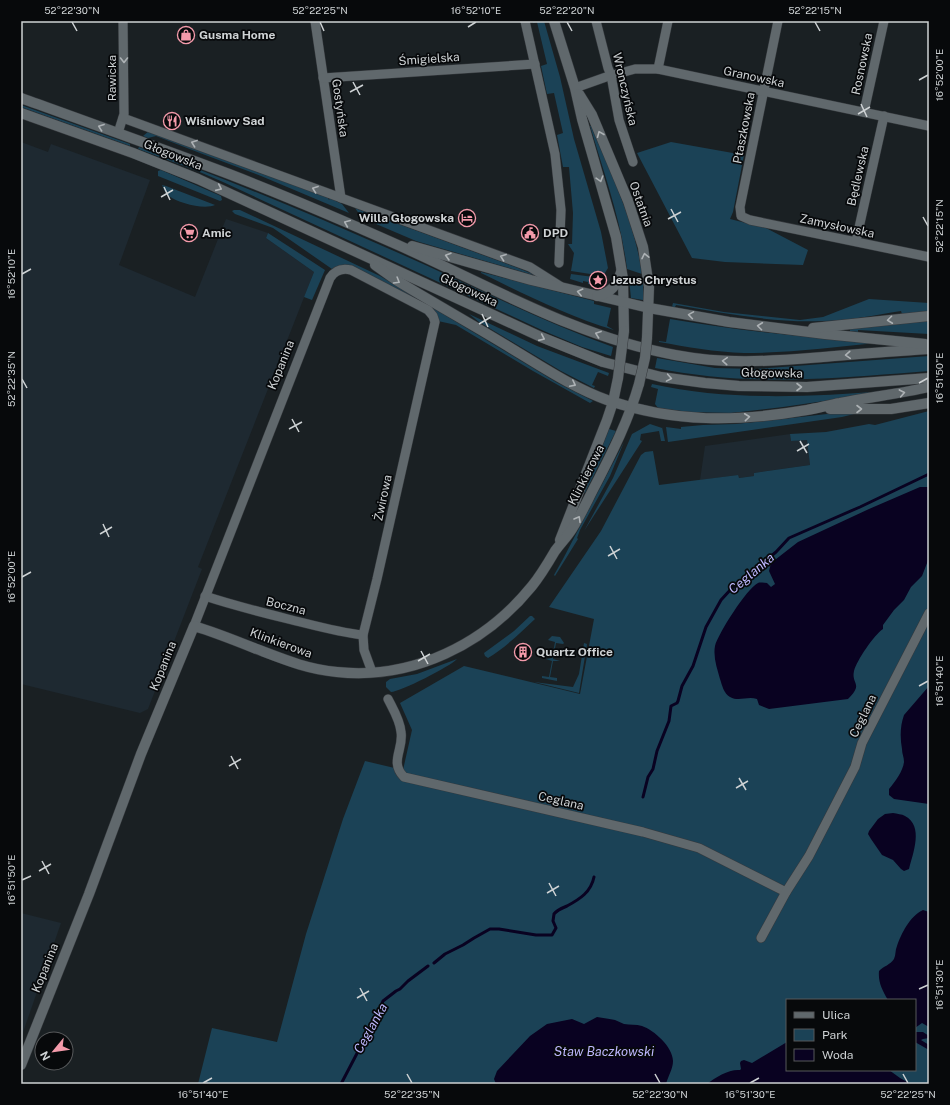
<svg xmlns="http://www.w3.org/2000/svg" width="950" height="1105" viewBox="0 0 950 1105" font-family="'Public Sans',sans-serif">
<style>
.built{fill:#1e2931}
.green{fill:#1b4256;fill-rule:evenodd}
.water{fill:#090221}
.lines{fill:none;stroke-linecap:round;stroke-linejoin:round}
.stream{stroke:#090221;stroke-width:3}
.street-casing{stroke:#35393d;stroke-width:10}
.secondary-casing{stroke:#35393d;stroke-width:11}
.street{stroke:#60686c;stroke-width:9}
.secondary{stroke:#60686c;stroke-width:10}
.secondary-bridge-casing{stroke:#35393d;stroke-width:11;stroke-linecap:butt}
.secondary-bridge{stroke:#60686c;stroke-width:10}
.oneway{stroke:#adb2b5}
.ticks{fill:none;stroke:#ced2d4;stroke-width:1.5}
.labels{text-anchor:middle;stroke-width:3.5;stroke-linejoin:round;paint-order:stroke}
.poi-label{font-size:12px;font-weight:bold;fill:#ced2d4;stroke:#07090b;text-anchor:start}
.street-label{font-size:12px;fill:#ced2d4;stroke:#07090b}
.water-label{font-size:13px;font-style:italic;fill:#bdb7fd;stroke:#07090b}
.neatline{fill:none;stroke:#ced2d4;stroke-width:1.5}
.ticks-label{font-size:10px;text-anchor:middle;fill:#ced2d4}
</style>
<rect width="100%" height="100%" fill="#1a2023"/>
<g class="built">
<polygon points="21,142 48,152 51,144 150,180 119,265 195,297 226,219 268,233 266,238 314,272 198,567 202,569 148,709 140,713 21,684"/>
<polygon points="790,434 791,441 807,439 810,465 754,473 754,476 738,478 738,475 700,480 705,446"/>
<polygon points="21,913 61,923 21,1038"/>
</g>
<g class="green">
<polygon points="533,21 544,21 560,77 574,139 601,232 608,268 603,276 571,271 574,253 568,244 572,244 573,213 569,167 563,167 557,135 563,133 554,93 547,94 541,66 547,64 537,22 533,23"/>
<polygon points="21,105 130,144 130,146 21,107"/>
<path d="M590,126h1c20,48 44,96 51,148l-15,-5c-6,-49 -23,-96 -37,-143z"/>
<polygon points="149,131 268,176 269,175 328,198 329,200 330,198 342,204 349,213 261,176 200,153 156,136 148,138 143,136"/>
<polygon points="671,142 744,155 733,212 730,219 766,228 808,250 803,265 725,262 692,258 637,153"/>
<path d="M139,147c86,31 171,67 255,104 73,32 144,69 219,96l-2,9 -29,-9 -38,-16 -321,-149 -28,-12 -57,-21z"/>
<polygon points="161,170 221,196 222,200 220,201 158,176 158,171"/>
<path d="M162,185l4,1 49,19c-11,5 -37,-2 -46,-9 -4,-3 -5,-7 -7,-11z"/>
<polygon points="355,208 518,268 540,277 416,241 362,218"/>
<polygon points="234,210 240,210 380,276 556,382 593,401 590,403 533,371 456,325 438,321 338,266 332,269 273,228 235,214 232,211"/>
<polygon points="268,233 325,270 312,300 304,297 314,272 266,238"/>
<path d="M481,272l54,14 59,15v3l17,4 -4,18 7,4c-46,-14 -90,-36 -133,-57z"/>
<polygon points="571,274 601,278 595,285 588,284 588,282 583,281 583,283 570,279"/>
<polygon points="629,279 643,284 644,299 643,300 631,298"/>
<path d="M869,299l60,4v9l-27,2 -1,-3c-26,4 -53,10 -79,10 -49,2 -98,-8 -146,-16l-1,2h-3l1,-4 51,9 76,8 23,-3z"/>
<polygon points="469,314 537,346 609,373 608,376 598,372 592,385 595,386 594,388 561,371 479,322"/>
<path d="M670,319c69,12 138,18 208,24 -44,4 -89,10 -134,10 -29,-1 -57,-6 -85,-11v-1l7,1z"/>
<polygon points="929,321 929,334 858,330 858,332 850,331 850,329 903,322"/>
<path d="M929,356v15c-41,3 -81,7 -122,8 -51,2 -102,-1 -152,-11l2,-10 58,10 41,1z"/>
<path d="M652,384c76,17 156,13 233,7l1,1 -103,15 -52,6 -42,-1 -31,-4 -3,-4 3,-15 -7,-2z"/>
<path d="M929,411v673h-731l14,-56 65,14 29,-108 37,-115 22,-58 38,9 9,-40 -12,-27 64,-37 116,28 14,-75 -45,-12 52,-76 40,-76 4,-3 8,-1 6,34 79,-10 1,3 15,-2v-3l56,-8 -3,-25 -16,1 -1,-7 36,-2 43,-8 6,1zM787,1000h128v70h-128z"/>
<polygon points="858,413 842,417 668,442 666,427 681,429 681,427 703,425 736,424 827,414"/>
<polygon points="650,424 662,428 662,427 665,441 661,441 659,431 641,434 640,440 642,441 584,531 613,478 632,434"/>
<polygon points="609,429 616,431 585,493 584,493"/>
<polygon points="624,442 610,476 580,530 577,538 578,539 555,576 554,575 563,559"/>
<path d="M530,616h2l3,3c-15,14 -30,29 -47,39l-3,-2 -1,-3 30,-22z"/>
<polygon points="552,636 560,637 564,643 563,644 556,643 553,659 560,661 553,661 550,677 557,678 557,681 542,678 542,676 549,677 552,661 546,659 552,658 555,642 548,640"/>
<polygon points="584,643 587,644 579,693 534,682 573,687 579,674"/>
<path d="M457,659c-6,7 -57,33 -66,33l-5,-5v-5l4,-3 27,-5z"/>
</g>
<g class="water">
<path d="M920,487h9v71l-7,18 -11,11 -7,13 -10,10 -11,15v4c-9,6 -26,31 -29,42 -3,14 10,12 -6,28l-79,10 -10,-4 -2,-6c-10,-3 -18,3 -27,-2 -6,-3 -8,-12 -10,-18 -3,-11 -7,-22 -5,-33 3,-12 32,-58 43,-63 2,-1 6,0 9,0l4,4 4,-3 -6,-13 2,-8 27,-21 71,-33z"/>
<path d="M929,686v118l-35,-5 -5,-4v-6c6,-7 14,-18 15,-27 0,-5 -2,-8 -2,-13 -2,-11 -2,-23 2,-34z"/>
<path d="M893,813c4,1 9,1 12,3 19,10 8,37 4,53l-5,2 -3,-2 -8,-9 -11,-5 -11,-16 -3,-5 1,-3 9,-12 7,-5z"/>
<path d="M923,910l6,2v115l-7,-4 -7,5 1,4h7l6,4v2l-6,1 -2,1 8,5v5l-14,-8v-42h-27c-6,-10 -10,-18 -9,-29 5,-5 11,-6 15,-12 2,-4 1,-9 3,-13 4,-12 13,-30 26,-36z"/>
<path d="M597,1017c6,1 13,2 18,3 3,1 6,3 9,4 6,1 12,0 18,2 12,4 31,21 31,35 0,8 -5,15 -7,23h-170l-2,-5 3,-8 33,-35 17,-12 25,-5 12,5z"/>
<path d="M787,1042v28h102l11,8 11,6h-204c9,-7 22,-15 33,-14l1,-1 -1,-6 1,-2 3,-1 8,3z"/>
</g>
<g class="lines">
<g class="stream">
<polyline points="643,797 648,777 653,769 657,751 669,721 671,706 677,703 678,701 682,686 693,666 706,627 721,600 732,588 776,552 789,538 860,507 929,474"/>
<path d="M434,963l11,-9 18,-9 11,-7 16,-9h9l37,6h16l4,-7 -3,-7 1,-7c3,-4 8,-6 13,-8 13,-7 24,-14 27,-29"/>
<polyline points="341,1084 364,1040 373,1025 383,1001 396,991 400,989 408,981 428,966"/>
</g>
<g class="street-casing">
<g id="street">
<polyline points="315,21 341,198"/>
<polyline points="525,21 555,154 561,210 559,263"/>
<polyline points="596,21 608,68 611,75 619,120 633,162"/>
<polyline points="778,21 740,207 741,216 750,220 929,257"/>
<polyline points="658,69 668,21"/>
<polyline points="323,78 535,64"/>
<polyline points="575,88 606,77 635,69 658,69 929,126"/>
<polyline points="864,112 884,21"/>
<polyline points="123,118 530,267 560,286"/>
<polyline points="118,133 124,114 123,21"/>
<polyline points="856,241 884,116"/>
<path d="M205,596c27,9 55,16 83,23 25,6 49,13 75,16"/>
<path d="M194,626l136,-348c5,-8 12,-10 21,-8l77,40 5,6 2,6 -58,257 -14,56 1,15 8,22"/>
<path d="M388,699c5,10 12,21 13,33 3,17 -12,30 3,45l239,55 56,16 87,44"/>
<polyline points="761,938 786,892 809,856 855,767 862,743 929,613"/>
</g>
</g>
<g class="secondary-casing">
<g id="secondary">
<polyline points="554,21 575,88 582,119 616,237 623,279 624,331"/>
<polyline points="579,94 592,115 628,201 643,247 649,287 647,338"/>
<path d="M21,98c69,25 139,50 208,76 57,22 113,46 169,71 90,40 178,92 277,110 52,10 96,6 148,2 36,-3 71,-6 106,-8"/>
<polyline points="21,113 133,153 198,179 541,337 603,362 661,377 705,383 739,386 807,387 929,378"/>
<polyline points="412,246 531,280 649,308 729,322 825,334 925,344"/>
<path d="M375,265l21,15c39,24 79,46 118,70 30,18 60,38 93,50 68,23 130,22 200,10 11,-2 22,-5 33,-7 29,-6 59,-9 89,-16"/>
<path d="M597,296c14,-3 20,-11 24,-24"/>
<polyline points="813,328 929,316"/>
<polyline points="830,409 891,409 929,403"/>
<polyline points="560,540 607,420 613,402 618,378"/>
<path d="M21,1065l68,-171 52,-140 53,-128c20,6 40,14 60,22 29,11 52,21 83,24 76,8 148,-28 195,-86 9,-11 16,-23 23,-35 5,-7 12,-14 17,-22 9,-14 16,-30 24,-45 17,-33 33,-65 43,-100"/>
</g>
</g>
<use href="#street" class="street"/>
<use href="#secondary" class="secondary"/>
<g class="secondary-bridge-casing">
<g id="secondary-bridge">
<polyline points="618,378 624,331"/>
<polyline points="639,384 645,358 647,338"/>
</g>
</g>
<use href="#secondary-bridge" class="secondary-bridge"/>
</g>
<defs><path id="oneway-chevron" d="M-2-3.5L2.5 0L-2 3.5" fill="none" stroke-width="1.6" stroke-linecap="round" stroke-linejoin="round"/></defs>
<g class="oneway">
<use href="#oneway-chevron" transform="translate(124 60) rotate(90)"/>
<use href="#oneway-chevron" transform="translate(101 127) rotate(-160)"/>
<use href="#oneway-chevron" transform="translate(600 134) rotate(-112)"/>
<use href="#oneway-chevron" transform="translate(194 143) rotate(-160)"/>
<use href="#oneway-chevron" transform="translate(600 179) rotate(73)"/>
<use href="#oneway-chevron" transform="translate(219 188) rotate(24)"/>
<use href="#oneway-chevron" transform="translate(315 189) rotate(-160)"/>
<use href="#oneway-chevron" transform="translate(347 223) rotate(-157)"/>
<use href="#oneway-chevron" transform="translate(448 256) rotate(-164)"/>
<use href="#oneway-chevron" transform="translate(645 256) rotate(-102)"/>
<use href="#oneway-chevron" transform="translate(503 257) rotate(-160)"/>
<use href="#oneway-chevron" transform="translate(397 281) rotate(31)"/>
<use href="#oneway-chevron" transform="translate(580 292) rotate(-167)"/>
<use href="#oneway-chevron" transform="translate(691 315) rotate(-171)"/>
<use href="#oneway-chevron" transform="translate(890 320) rotate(173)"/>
<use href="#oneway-chevron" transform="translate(760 326) rotate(-173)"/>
<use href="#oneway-chevron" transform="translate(598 334) rotate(-160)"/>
<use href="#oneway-chevron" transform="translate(542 338) rotate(24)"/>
<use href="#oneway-chevron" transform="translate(848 355) rotate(176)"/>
<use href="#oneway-chevron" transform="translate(725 361) rotate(-176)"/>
<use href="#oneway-chevron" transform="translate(669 378) rotate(10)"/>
<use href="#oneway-chevron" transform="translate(573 384) rotate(27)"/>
<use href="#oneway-chevron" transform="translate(799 387)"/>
<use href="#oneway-chevron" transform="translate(902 393) rotate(-11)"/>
<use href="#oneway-chevron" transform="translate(859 409)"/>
<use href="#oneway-chevron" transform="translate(747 417) rotate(-6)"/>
<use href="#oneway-chevron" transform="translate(578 519) rotate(-60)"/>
</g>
<path class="ticks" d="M72,22l5,9M320,22l4,9M567,22l5,9M815,22l5,9M468,27l8,-5M919,80l9,-5M353,82l7,13M350,92l13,-7M861,104l6,13M858,114l12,-7M164,187l6,13M161,197l12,-7M671,209l7,13M923,217l5,9M668,219l13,-7M22,274l9,-5M482,314l6,13M479,324l12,-7M22,379l5,9M919,383l9,-5M292,419l7,13M289,429l13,-7M800,441l7,12M797,451l12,-7M103,524l6,13M100,534l12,-7M610,546l7,13M608,556l12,-7M22,577l9,-5M421,651l7,13M418,661l12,-7M919,686l9,-5M231,756l7,13M229,766l12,-7M739,778l7,12M736,788l12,-7M42,861l7,13M39,871l12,-7M22,880l9,-4M549,883l7,13M547,893l12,-7M360,988l7,13M919,989l9,-4M357,998l12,-7M407,1074l5,9M655,1074l5,9M903,1074l5,9M203,1083l9,-5M750,1083l9,-5"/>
<defs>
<g id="shop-ring" transform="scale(0.9)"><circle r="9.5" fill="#07090b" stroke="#f39aaa" stroke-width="1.5"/><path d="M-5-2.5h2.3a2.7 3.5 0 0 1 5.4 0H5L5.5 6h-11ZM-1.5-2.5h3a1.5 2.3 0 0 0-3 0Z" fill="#f39aaa"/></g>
<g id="restaurant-ring" transform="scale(0.9)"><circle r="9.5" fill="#07090b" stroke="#f39aaa" stroke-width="1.5"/><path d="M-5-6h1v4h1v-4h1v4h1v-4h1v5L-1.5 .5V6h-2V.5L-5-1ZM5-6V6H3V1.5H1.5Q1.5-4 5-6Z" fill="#f39aaa"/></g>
<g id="hotel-ring" transform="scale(0.9)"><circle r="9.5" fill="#07090b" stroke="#f39aaa" stroke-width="1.5"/><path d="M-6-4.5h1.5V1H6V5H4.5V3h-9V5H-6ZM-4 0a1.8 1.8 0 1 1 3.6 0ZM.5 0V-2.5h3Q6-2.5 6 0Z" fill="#f39aaa"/></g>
<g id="supermarket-ring" transform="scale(0.9)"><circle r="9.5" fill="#07090b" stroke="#f39aaa" stroke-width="1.5"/><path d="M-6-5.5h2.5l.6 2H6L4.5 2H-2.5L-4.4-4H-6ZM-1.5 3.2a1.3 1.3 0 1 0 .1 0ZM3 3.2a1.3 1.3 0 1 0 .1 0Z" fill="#f39aaa"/></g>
<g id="civic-ring" transform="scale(0.9)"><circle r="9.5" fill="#07090b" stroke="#f39aaa" stroke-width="1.5"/><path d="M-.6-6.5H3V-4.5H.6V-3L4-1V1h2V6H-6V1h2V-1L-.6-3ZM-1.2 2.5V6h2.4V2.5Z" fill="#f39aaa"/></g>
<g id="sight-ring" transform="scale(0.9)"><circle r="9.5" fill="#07090b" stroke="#f39aaa" stroke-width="1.5"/><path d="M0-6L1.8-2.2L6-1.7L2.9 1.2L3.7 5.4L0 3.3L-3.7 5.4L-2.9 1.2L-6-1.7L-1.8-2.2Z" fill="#f39aaa"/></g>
<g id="building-ring" transform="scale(0.9)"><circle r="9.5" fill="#07090b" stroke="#f39aaa" stroke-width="1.5"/><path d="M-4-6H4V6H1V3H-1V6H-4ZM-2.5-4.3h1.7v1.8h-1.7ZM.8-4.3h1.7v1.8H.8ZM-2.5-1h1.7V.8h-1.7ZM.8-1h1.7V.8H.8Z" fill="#f39aaa"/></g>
</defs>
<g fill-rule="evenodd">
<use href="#shop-ring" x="186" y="35"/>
<use href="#restaurant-ring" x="172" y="121"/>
<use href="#hotel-ring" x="467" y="218"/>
<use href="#supermarket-ring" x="189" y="233"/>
<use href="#civic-ring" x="530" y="233"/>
<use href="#sight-ring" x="598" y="280"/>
<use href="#building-ring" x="523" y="652"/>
</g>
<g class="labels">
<g class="poi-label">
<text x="199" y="39">Gusma Home</text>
<text x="185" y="125">Wiśniowy Sad</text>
<text x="454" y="222" text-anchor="end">Willa Głogowska</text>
<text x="202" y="237">Amic</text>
<text x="543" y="237">DPD</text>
<text x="611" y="284">Jezus Chrystus</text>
<text x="536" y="656">Quartz Office</text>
</g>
<g class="street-label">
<text transform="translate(429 59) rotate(-4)" y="4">Śmigielska</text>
<text transform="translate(862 64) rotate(-78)" y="4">Rosnowska</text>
<text transform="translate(754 77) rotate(12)" y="4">Granowska</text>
<text transform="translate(112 78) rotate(-90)" y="4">Rawicka</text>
<text transform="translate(625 89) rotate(77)" y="4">Wronczyńska</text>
<text transform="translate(340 108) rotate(82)" y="4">Gostyńska</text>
<text transform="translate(744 128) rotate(-79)" y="4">Ptaszkowska</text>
<text transform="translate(173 155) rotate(22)" y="4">Głogowska</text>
<text transform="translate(858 176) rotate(-77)" y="4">Będlewska</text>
<text transform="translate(641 204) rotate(70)" y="4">Ostatnia</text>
<text transform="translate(837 226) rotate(12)" y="4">Zamysłowska</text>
<text transform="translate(469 290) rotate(25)" y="4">Głogowska</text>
<text transform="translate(281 365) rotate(-68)" y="4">Kopanina</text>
<text transform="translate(772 373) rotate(1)" y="4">Głogowska</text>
<text transform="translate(586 475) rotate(-63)" y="4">Klinkierowa</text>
<text transform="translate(383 498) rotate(-78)" y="4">Żwirowa</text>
<text transform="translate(286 606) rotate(14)" y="4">Boczna</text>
<text transform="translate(281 643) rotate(20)" y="4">Klinkierowa</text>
<text transform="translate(163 666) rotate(-68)" y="4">Kopanina</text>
<text transform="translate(863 716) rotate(-64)" y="4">Ceglana</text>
<text transform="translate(561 801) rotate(13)" y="4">Ceglana</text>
<text transform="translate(45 968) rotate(-68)" y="4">Kopanina</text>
</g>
<g class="water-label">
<text transform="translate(751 573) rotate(-40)" y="5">Ceglanka</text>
<text transform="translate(370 1028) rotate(-61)" y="5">Ceglanka</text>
<text x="604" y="1056">Staw Baczkowski</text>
</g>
</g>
<rect width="950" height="1105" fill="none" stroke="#07090b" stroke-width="44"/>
<rect x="786" y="999" width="130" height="72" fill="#07090b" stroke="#57595b"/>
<rect x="794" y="1012" width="20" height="6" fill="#60686c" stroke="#57595b"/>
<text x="822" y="1019" font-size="12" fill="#ced2d4">Ulica</text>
<rect x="794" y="1029" width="20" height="12" fill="#1b4256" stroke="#57595b"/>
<text x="822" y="1039" font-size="12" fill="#ced2d4">Park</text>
<rect x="794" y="1049" width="20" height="12" fill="#090221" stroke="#57595b"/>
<text x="822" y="1059" font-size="12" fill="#ced2d4">Woda</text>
<g transform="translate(54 1051) rotate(241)"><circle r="19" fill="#07090b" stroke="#57595b"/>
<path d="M0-3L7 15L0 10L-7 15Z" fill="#f39aaa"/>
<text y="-6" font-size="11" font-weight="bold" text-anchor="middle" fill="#ced2d4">N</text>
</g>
<rect x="22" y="22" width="906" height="1061" class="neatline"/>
<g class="ticks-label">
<text x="72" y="14">52°22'30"N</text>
<text x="320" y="14">52°22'25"N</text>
<text x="476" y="14">16°52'10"E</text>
<text x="567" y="14">52°22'20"N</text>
<text x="815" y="14">52°22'15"N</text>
<text transform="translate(939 75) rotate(-90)" y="4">16°52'00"E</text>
<text transform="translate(939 226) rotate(-90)" y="4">52°22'15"N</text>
<text transform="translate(11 274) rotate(-90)" y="4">16°52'10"E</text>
<text transform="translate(939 378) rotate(-90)" y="4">16°51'50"E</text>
<text transform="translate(11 379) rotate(-90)" y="4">52°22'35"N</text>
<text transform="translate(11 577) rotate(-90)" y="4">16°52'00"E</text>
<text transform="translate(939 681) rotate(-90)" y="4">16°51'40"E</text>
<text transform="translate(11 880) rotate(-90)" y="4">16°51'50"E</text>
<text transform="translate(939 985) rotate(-90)" y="4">16°51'30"E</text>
<text x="203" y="1098">16°51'40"E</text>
<text x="412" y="1098">52°22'35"N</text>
<text x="660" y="1098">52°22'30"N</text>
<text x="750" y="1098">16°51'30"E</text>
<text x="908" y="1098">52°22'25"N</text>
</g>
</svg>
